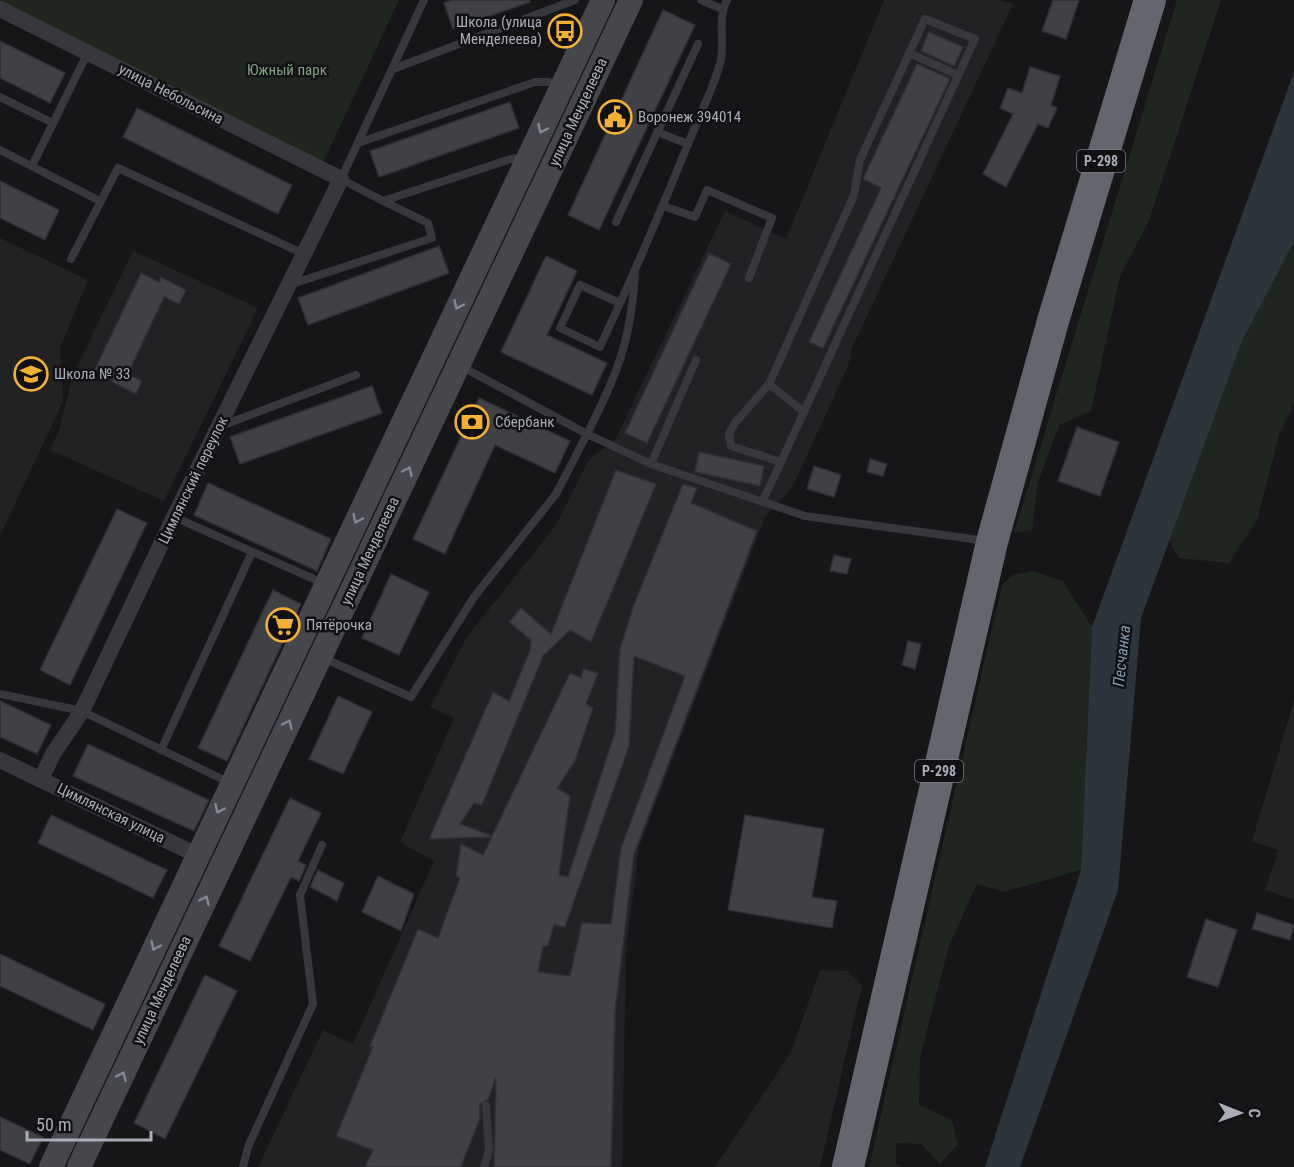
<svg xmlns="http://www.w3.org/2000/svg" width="1294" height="1167" viewBox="0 0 1294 1167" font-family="'Roboto Condensed',sans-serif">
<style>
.built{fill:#222225}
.green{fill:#1e261f}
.water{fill:#2c353c}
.building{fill:#404145;stroke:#303034;stroke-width:1.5;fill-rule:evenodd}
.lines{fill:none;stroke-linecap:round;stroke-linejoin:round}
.lane{stroke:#37383d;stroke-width:8}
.street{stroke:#37383d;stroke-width:16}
.secondary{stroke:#45474d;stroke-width:24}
.highway{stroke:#63666e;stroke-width:32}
.oneway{stroke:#858993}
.labels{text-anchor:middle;stroke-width:5;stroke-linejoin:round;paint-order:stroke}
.shield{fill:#111113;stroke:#7b7e86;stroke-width:1.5}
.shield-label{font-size:14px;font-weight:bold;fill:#a8adb8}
.poi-label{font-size:15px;fill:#a8adb8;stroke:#111113;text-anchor:start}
.park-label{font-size:15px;fill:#7fa381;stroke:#111113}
.street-label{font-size:15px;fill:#a8adb8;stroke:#111113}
.water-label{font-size:16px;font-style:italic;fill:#7f9bb3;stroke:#111113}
</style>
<rect width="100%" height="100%" fill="#161618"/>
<g class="built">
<polygon points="884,0 1000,0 1013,4 852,348 848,366 792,488 765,517 639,847 626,952 622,1167 258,1167 323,1030 353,1044 434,861 400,842 454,718 430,707 467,637 556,525 588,461 616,438 725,211 786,239"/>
<polygon points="0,238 88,280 60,348 63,401 0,536"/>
<polygon points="133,251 258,308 164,501 50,450 59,430 73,375"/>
<polygon points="1294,701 1294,900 1265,890 1279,850 1252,841"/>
<polygon points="820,970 847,971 862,985 820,1167 715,1167 791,1052"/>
</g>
<g class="green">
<polygon points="0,0 399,0 322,165 0,5"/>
<polygon points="1177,0 1221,0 1149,221 1120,276 1091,411 1059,425 1038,482 1032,530 1014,533"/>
<polygon points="1294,242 1294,404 1280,432 1257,521 1229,563 1179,558 1168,539 1242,341"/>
<polygon points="1033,571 1063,581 1092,627 1081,870 1004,892 977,884 949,946 920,1057 919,1105 952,1120 958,1144 940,1164 921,1144 896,1143 896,1164 902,1167 869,1167 1002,585 1013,575"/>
</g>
<polygon class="water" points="1294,72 1294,242 1242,341 1141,618 1118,890 1020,1167 985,1167 1081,870 1092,627"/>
<g class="building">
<polygon points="452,0 529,0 530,2 453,29 444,3"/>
<polygon points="1053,0 1079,0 1066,39 1042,31"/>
<polygon points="663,10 695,25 599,230 568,215"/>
<polygon points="929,32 963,47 954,66 921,51"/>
<polygon points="0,41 65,73 50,103 0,78"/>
<polygon points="917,64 949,78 949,81 823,348 809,342 881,188 863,179"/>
<polygon points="1030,67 1060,76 1051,105 1057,108 1048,128 1038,124 1006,187 983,174 1013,114 1000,108 1008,88 1022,93"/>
<polygon points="510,102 519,128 379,177 370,151"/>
<polygon points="137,108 292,185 278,214 123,137"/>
<polygon points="0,181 59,210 45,240 0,218"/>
<polygon points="439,246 449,273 308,325 298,298"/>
<polygon points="709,253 731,264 647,443 625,433"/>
<polygon points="546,256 577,271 547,335 607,363 592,395 501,352"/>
<polygon points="141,273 159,282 161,277 186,290 179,304 164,297 128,374 142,381 136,394 112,382 114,378 95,369"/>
<polygon points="372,386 382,413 240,464 230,437"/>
<polygon points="479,398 570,441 555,473 495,445 445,554 413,539"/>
<polygon points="1077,427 1119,442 1100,496 1058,481"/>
<polygon points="699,452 764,466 760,486 695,472"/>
<polygon points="870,459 887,464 883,476 867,472"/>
<polygon points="814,466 841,475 834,497 807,489"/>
<path d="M616,470l40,14 -65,158 -21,-12 -27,26 -61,149 -8,-2 -14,21 32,12 78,-163 11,5 2,-9 15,4 -12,31 7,4 -18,53 -18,27 13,8 -11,79 9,2 47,-145 5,-83 13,-42 50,-123 14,4 -6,15 66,28 -123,323 -19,158 -4,155h-117l2,-89 -8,22 -8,4v14l-19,49h-96l8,-17 -37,-14 37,-89 -3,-1 48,-117 20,9 22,-60 -4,-2 5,-32 22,11 9,-18 -63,2 64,-147 16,9 21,-50 1,-11 -22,-18 12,-14 30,26zM634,656l51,20 -64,172 -10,76 -29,-1 -12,53 -32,-4 5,-26h5l6,-21 11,2 64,-181z"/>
<polygon points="208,483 331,539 317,571 194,515"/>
<polygon points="117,509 147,523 70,685 40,670"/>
<polygon points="834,555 851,559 847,574 830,571"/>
<polygon points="391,574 429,592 399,655 362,638"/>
<polygon points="273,590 301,604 227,761 198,748"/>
<polygon points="908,641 921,644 915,669 902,665"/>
<polygon points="338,696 372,712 343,774 309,759"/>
<polygon points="0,701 51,725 37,754 0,737"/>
<polygon points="88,744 209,800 194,831 73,776"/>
<polygon points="290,798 321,813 298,861 306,865 299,881 291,877 250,961 219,946"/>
<polygon points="51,815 167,870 153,898 38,843"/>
<polygon points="745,815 824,829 812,897 837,901 832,928 728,910"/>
<polygon points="318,870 344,883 337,901 310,887"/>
<polygon points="378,876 414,894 401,931 362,912"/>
<polygon points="1257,913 1294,925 1290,940 1252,929"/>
<polygon points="1206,919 1237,930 1218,987 1187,977"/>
<polygon points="0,954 105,1004 93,1030 0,986"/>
<polygon points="205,975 237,991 165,1139 134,1123"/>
<polygon points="0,1117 43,1137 30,1164 0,1150"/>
</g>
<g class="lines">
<g class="lane">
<polyline points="424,0 341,179 383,201 514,158 523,161"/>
<polyline points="701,0 722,9"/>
<polyline points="909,53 958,75"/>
<polyline points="393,69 575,0"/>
<polyline points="0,97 53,123"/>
<polyline points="657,132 688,144"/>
<polyline points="358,143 535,82 549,82 561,88"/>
<polyline points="0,150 100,201"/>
<polyline points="32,166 88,52"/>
<polyline points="663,206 695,217 707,190 772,218 749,278"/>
<polyline points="616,222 698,44"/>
<polyline points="71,259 118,168 304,254"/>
<polyline points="289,285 432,238 428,223 383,201"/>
<path d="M620,303l-40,-18 -20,43 40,19c33,-71 64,-143 93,-215 9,-23 23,-49 28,-73 4,-20 -4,-40 6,-59"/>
<path d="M459,365l128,69c30,-59 44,-93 48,-160"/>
<polyline points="769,384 804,412"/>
<polyline points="221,426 356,375"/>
<polyline points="651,464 696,360"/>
<polyline points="762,502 781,462 975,39 925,19 860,160 854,195 769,384 735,423 729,434 731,446 781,462"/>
<polyline points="174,517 325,584"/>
<polyline points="323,658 411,697 474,597 556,494 587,434 651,464 805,516 987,541"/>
<polyline points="0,694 82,711 230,783"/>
<polyline points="161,750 252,552"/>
<polyline points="243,1167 248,1147 313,1004 300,895 322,845"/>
<polyline points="484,1167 489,1151 486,1106"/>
</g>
<g class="street">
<polyline points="0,9 341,179 174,517 82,711 53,754 41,779"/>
<polyline points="0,760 197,855"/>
</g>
<g class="secondary">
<polyline points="51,1167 603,0"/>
<polyline points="79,1167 631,0"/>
</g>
<polyline class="highway" points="848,1167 992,542 1053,321 1150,0"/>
</g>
<defs><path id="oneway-chevron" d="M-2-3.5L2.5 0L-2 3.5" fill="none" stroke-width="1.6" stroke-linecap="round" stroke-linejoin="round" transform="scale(1.5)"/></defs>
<g class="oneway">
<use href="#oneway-chevron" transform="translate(542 129) rotate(115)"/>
<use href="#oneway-chevron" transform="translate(458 305) rotate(115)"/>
<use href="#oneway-chevron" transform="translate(408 471) rotate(-65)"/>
<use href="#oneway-chevron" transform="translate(357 519) rotate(115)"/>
<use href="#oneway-chevron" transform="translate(288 724) rotate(-65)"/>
<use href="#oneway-chevron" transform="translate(219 809) rotate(115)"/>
<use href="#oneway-chevron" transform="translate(205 900) rotate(-65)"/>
<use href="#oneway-chevron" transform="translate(155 946) rotate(115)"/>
<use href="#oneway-chevron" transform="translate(122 1076) rotate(-65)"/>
</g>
<defs>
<g id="bus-ring" transform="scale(1.725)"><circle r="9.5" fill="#111113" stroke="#f2b134" stroke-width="1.5"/><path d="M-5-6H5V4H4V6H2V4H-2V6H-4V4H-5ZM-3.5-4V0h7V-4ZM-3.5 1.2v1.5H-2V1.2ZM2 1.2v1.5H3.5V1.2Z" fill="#f2b134"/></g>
<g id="civic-ring" transform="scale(1.725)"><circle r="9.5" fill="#111113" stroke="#f2b134" stroke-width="1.5"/><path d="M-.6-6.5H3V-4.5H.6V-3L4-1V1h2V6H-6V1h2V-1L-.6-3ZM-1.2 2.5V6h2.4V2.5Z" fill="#f2b134"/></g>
<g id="school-ring" transform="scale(1.725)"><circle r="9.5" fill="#111113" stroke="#f2b134" stroke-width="1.5"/><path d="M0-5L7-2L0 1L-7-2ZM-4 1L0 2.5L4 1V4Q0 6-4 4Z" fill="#f2b134"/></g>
<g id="bank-ring" transform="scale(1.725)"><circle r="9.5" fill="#111113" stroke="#f2b134" stroke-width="1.5"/><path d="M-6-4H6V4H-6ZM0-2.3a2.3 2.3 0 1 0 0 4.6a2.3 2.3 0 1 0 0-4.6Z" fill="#f2b134"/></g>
<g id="supermarket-ring" transform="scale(1.725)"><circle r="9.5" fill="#111113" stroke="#f2b134" stroke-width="1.5"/><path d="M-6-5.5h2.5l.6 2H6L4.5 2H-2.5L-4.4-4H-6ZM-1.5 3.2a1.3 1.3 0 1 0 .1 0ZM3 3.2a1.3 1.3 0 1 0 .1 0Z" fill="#f2b134"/></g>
</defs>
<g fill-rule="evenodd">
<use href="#bus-ring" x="565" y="31"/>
<use href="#civic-ring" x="615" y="117"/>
<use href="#school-ring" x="31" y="374"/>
<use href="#bank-ring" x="472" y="422"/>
<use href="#supermarket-ring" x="283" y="625"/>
</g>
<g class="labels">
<g class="shield">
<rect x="1077" y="150" width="48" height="22" rx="4.5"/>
<rect x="915" y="760" width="48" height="22" rx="4.5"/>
</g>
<g class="shield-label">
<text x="1101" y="166">Р-298</text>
<text x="939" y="776">Р-298</text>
</g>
<g class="poi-label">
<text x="542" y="27" text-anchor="end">Школа (улица<tspan x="542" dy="17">Менделеева)</tspan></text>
<text x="638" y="122">Воронеж 394014</text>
<text x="54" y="379">Школа № 33</text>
<text x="495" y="427">Сбербанк</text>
<text x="306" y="630">Пятёрочка</text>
</g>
<g class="park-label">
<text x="287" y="75">Южный парк</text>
</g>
<g class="street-label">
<text transform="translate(171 94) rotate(27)" y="5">улица Небольсина</text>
<text transform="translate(578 112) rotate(-65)" y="5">улица Менделеева</text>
<text transform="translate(193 480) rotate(-64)" y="5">Цимлянский переулок</text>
<text transform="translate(370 551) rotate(-65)" y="5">улица Менделеева</text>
<text transform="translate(111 813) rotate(26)" y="5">Цимлянская улица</text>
<text transform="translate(162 990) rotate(-65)" y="5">улица Менделеева</text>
</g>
<g class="water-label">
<text transform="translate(1121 656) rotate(-84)" y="6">Песчанка</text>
</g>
</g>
<g transform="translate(1240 1113) rotate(91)" stroke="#111113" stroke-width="4.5" paint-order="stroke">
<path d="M0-4.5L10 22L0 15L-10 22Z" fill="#a8adb8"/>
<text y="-9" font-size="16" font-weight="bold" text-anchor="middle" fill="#a8adb8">С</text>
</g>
<path d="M27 1131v9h124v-9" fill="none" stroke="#a8adb8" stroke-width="3"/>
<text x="36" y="1131" font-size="18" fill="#a8adb8" stroke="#111113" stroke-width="4.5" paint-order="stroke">50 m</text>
</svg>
